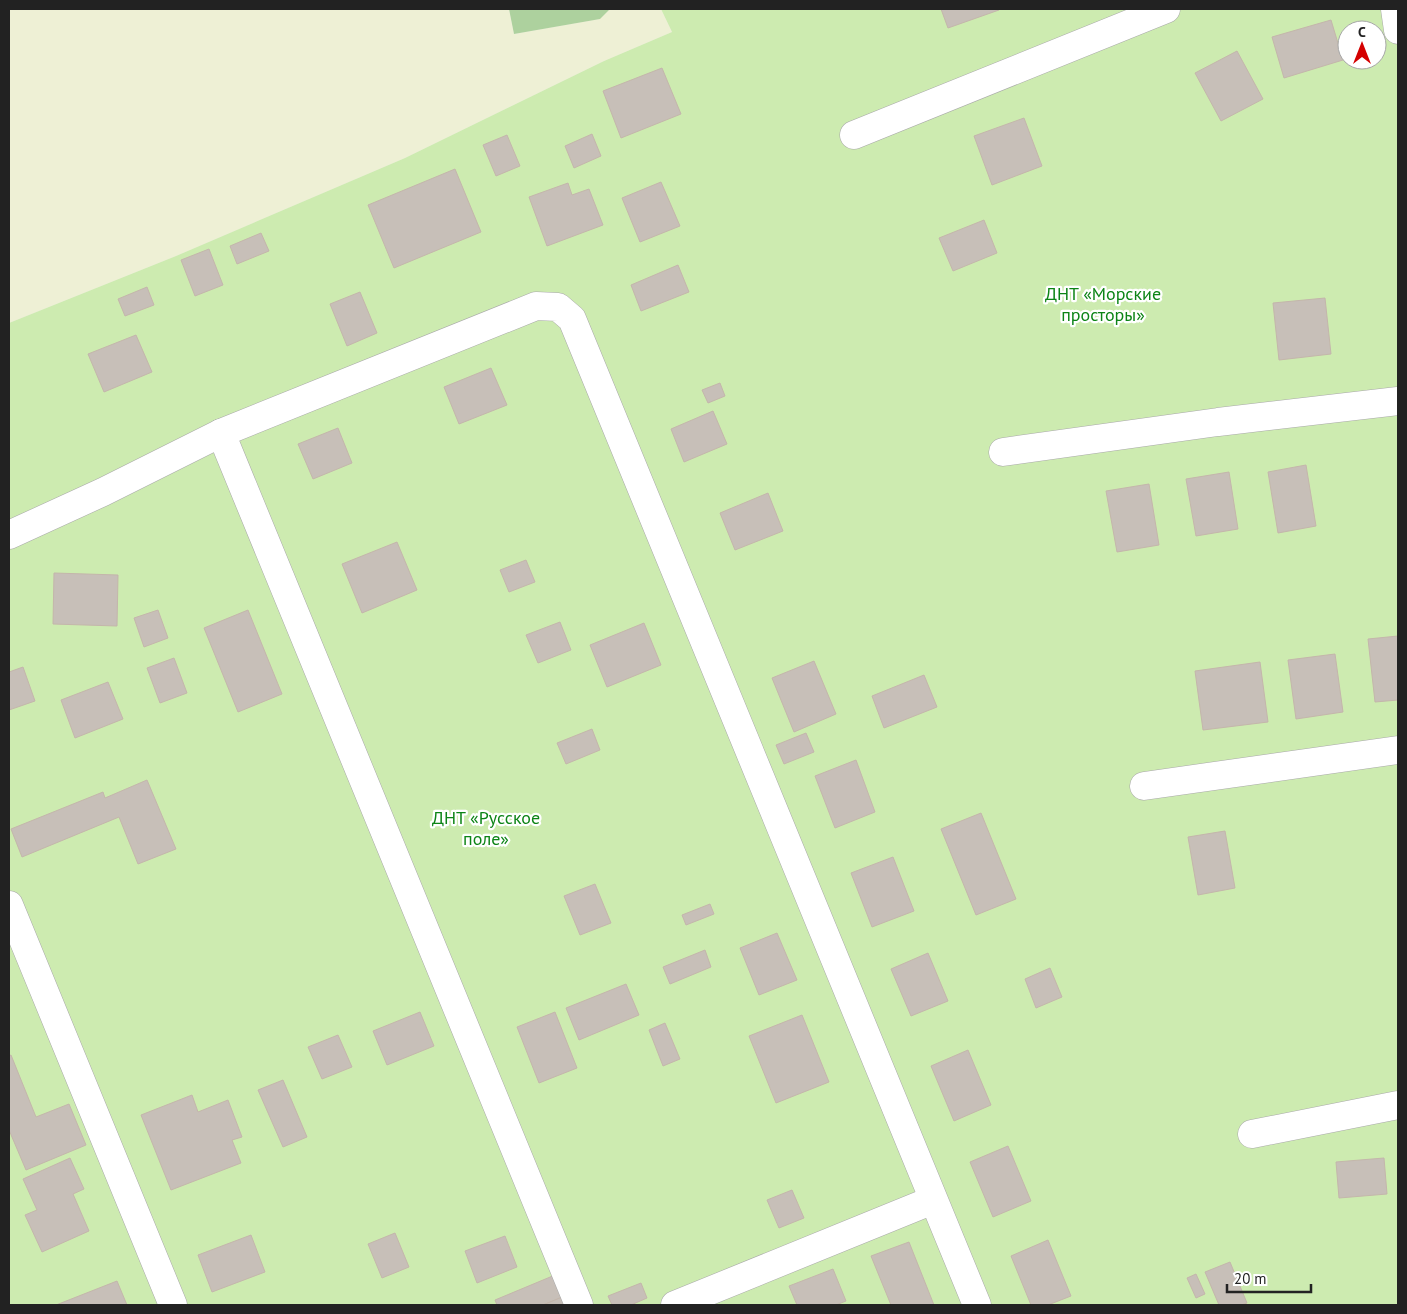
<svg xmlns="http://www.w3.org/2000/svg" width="1407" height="1314" viewBox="0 0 1407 1314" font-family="'PT Sans',sans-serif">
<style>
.farmland{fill:#eef0d5}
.grass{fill:#cdebb0;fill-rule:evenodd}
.forest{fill:#add19e}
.building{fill:#c7bfb8;stroke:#c4b6ab}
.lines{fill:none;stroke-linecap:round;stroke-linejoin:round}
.minor-casing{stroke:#a9a9a9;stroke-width:29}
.minor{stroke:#fff;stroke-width:28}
.labels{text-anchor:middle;stroke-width:4.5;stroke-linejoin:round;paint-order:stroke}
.park-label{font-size:18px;fill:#0c8416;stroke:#fff}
</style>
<rect width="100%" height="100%" fill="#f2efe9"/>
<polygon class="farmland" points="9,9 509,9 514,34 599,19 610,9 661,9 672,32 604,61 405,158 176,256 9,323"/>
<path class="grass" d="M661,9h737v1296h-1389v-982l167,-67 229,-98 199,-97 68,-29zM1347,30h30v30h-30z"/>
<polygon class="forest" points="509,9 610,9 600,19 514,34"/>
<g class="building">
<polygon points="941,9 998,9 999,10 948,28"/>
<polygon points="1331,20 1343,60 1284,78 1272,37"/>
<polygon points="1237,51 1263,99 1221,121 1195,73"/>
<polygon points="662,68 681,114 621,138 603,91"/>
<polygon points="1024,118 1042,166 992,185 974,136"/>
<polygon points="592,134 601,156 574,168 565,146"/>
<polygon points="507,135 520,166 496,176 483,145"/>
<polygon points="455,169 481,232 394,268 368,205"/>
<polygon points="661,182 680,226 640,242 622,198"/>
<polygon points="568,183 572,195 589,189 603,225 547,246 529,197"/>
<polygon points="984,220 997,253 953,271 939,238"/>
<polygon points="261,233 269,251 237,264 230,246"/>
<polygon points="209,249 223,285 195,296 181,260"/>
<polygon points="678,265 689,292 641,311 631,285"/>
<polygon points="147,287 154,305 125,316 118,299"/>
<polygon points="360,292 377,333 347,346 330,304"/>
<polygon points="1325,298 1331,354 1279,360 1273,303"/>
<polygon points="136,335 152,372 104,392 88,354"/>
<polygon points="491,368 507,405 459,424 444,387"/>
<polygon points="720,383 725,396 708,403 702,390"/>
<polygon points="713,411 727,444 684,462 671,429"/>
<polygon points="338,428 352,463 313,479 298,444"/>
<polygon points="1306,465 1316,526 1278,533 1268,472"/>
<polygon points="1229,472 1238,529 1196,536 1186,479"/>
<polygon points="1149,484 1159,545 1117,552 1106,491"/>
<polygon points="768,493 783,531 735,550 720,513"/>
<polygon points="397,542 417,590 362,613 342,564"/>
<polygon points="526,560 535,582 509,592 500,570"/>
<polygon points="54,573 118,575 117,626 53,624"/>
<polygon points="158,610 168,638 144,647 134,618"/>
<polygon points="248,610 282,694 238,712 204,628"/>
<polygon points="560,622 571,650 538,663 526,635"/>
<polygon points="644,623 661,665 607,687 590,645"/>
<polygon points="1398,636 1398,700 1375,702 1368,639"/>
<polygon points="1335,654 1343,712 1296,719 1288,660"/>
<polygon points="174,658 187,693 160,703 147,668"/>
<polygon points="814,661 836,714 794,732 772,678"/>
<polygon points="1260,662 1268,722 1203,730 1195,671"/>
<polygon points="23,667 35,701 9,710 9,672"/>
<polygon points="924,675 937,707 884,728 872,696"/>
<polygon points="108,682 123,719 75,738 61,700"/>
<polygon points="592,729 600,750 566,764 557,743"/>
<polygon points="806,733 814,752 784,764 776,745"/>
<polygon points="856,760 875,812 835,828 815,776"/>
<polygon points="147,780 176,849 138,864 119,817 22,857 11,829 103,792 105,798"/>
<polygon points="981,813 1016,899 976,915 941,829"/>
<polygon points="1225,831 1235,888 1198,895 1188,837"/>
<polygon points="893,857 914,911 872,927 851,873"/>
<polygon points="595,884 611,923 580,935 564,896"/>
<polygon points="710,904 714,914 686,925 682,915"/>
<polygon points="777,933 797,980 759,995 740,948"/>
<polygon points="705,950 711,967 670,984 663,967"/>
<polygon points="928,953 948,1001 911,1016 891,969"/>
<polygon points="1050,968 1062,997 1036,1008 1025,979"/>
<polygon points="626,984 639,1015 579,1040 566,1008"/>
<polygon points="420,1012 434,1046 387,1065 373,1031"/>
<polygon points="555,1012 577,1068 539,1083 517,1027"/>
<polygon points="802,1015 829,1082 776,1103 749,1036"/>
<polygon points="665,1023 680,1059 663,1066 649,1030"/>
<polygon points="338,1035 352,1067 322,1079 308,1047"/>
<polygon points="968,1050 991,1105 954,1121 931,1066"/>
<polygon points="11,1055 36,1117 69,1104 86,1145 26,1170 9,1130 9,1056"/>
<polygon points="283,1080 307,1137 283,1147 258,1090"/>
<polygon points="192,1095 198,1112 228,1100 242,1137 232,1140 241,1163 171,1190 141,1115"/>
<polygon points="1008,1146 1031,1201 993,1217 970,1162"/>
<polygon points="70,1158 84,1189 73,1194 89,1231 42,1252 25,1215 37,1210 23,1179"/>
<polygon points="1384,1158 1387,1194 1339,1198 1336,1162"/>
<polygon points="792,1190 804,1218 779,1228 767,1200"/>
<polygon points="395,1233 409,1267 382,1278 368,1244"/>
<polygon points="251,1235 265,1272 212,1292 198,1255"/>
<polygon points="505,1236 517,1267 477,1283 465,1251"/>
<polygon points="1048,1240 1071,1296 1048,1305 1031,1305 1011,1256"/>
<polygon points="909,1242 934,1305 891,1305 871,1256"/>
<polygon points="1230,1262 1247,1303 1241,1305 1219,1305 1205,1272"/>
<polygon points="833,1269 846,1301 836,1305 797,1305 789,1286"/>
<polygon points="1196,1274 1205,1294 1196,1298 1187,1278"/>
<polygon points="555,1275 564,1297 543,1305 497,1305 495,1300"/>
<polygon points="117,1281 127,1305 56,1305"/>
<polygon points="641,1283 647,1298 631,1305 612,1305 608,1296"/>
<polygon points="562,1297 566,1305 543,1305"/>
</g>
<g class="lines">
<g class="minor-casing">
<g id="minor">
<polyline points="1395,9 1398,30"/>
<polyline points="854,135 1166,9"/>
<polyline points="221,433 579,1305"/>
<polyline points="1003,452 1218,422 1398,401"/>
<polyline points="9,535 103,492 221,433 536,306 558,307 572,319 977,1305"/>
<polyline points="1144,786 1398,750"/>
<polyline points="9,905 173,1305"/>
<polyline points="1252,1134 1398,1105"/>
<polyline points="675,1305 933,1200"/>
</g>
</g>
<use href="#minor" class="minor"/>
</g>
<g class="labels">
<g class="park-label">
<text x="1103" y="300">ДНТ «Морские<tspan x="1103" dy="21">просторы»</tspan></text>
<text x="486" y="824">ДНТ «Русское<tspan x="486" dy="21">поле»</tspan></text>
</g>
</g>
<rect width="1407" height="1314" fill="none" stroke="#222222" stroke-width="20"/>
<g transform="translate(1362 45)"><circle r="24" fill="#ffffff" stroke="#a7a7a7"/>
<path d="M0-4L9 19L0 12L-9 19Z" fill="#d40000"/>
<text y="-8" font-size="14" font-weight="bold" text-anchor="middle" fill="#222222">С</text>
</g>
<path d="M1227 1284v8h84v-8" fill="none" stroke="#222222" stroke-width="2.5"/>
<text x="1234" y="1284" font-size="15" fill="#222222" stroke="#ffffff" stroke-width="4" paint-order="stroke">20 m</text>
</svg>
